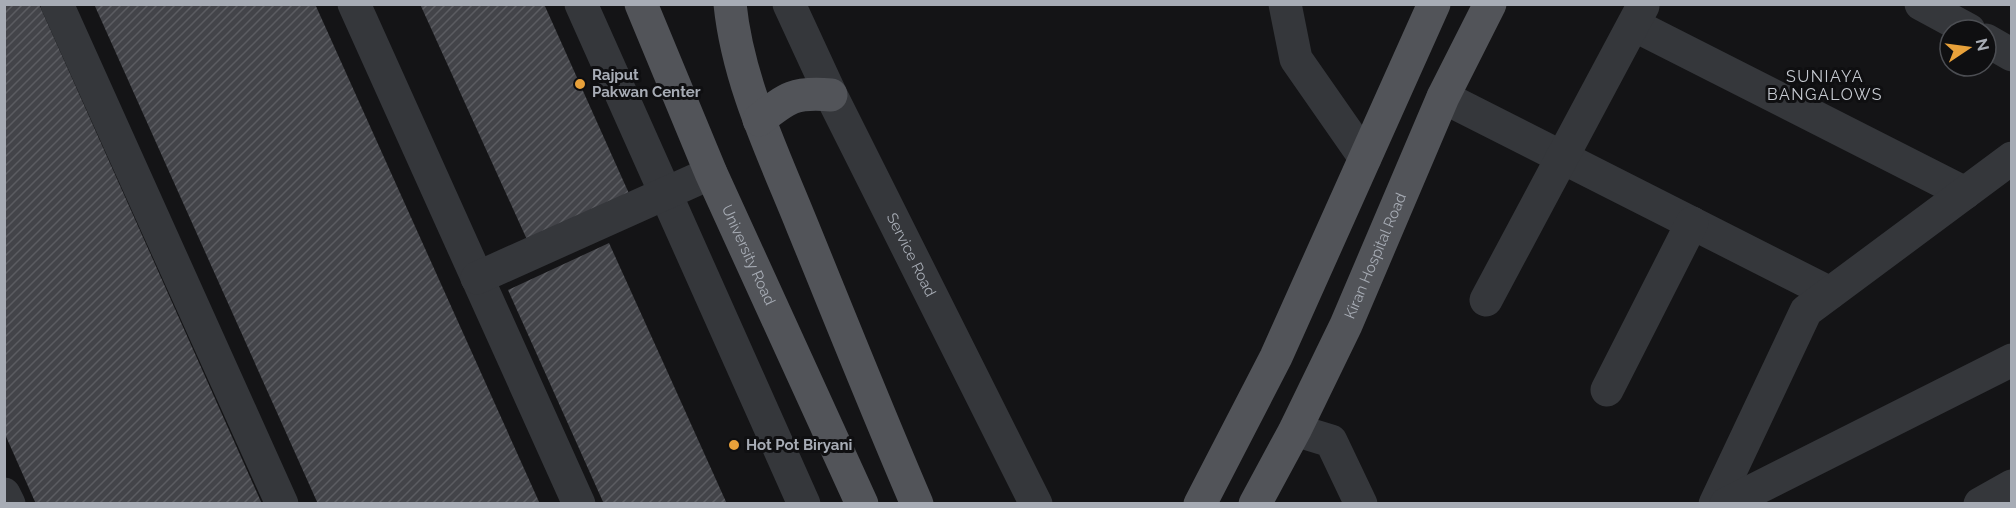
<svg xmlns="http://www.w3.org/2000/svg" width="2016" height="508" viewBox="0 0 2016 508" font-family="Raleway,sans-serif">
<style>
.building{fill:url(#building-hatch)}
.lines{fill:none;stroke-linecap:round;stroke-linejoin:round}
.minor{stroke:#35373b;stroke-width:33}
.major{stroke:#525459;stroke-width:33}
.poi-dot{fill:#e8a13a;stroke:#0f0f11;stroke-width:2}
.labels{text-anchor:middle;stroke-width:6;stroke-linejoin:round;paint-order:stroke}
.poi-label{font-size:15px;font-weight:bold;fill:#a7acb5;stroke:#0f0f11;text-anchor:start}
.street-label{font-size:15px;fill:#a7acb5;stroke:#0f0f11}
.neighbourhood-label{font-size:16px;letter-spacing:1.5px;fill:#c7cbd2;stroke:#0f0f11}
</style>
<defs>
<pattern id="building-hatch" width="6" height="6" patternUnits="userSpaceOnUse" patternTransform="scale(1.5)"><rect width="6" height="6" fill="#434449"/><path d="M-1 1l2-2M0 6l6-6M5 7l2-2" fill="none" stroke="#5b5c61"/></pattern>
</defs>
<rect width="100%" height="100%" fill="#141416"/>
<g class="building">
<polygon points="4,4 39,4 262,504 36,504 4,432"/>
<polygon points="94,4 315,4 540,504 318,504"/>
<polygon points="420,4 544,4 631,198 529,244"/>
<polygon points="609,243 663,362 727,504 604,504 508,290"/>
</g>
<g class="lines">
<g class="minor">
<polyline points="57,4 282,504"/>
<polyline points="354,4 579,504"/>
<polyline points="581,4 804,504"/>
<path id="s1" d="M789,4l42,91 205,409"/>
<polyline points="1285,4 1296,59 1365,158"/>
<polyline points="1921,4 1969,30"/>
<polyline points="1634,25 1965,193"/>
<polyline points="1986,40 2012,55"/>
<polyline points="1443,97 1830,293"/>
<polyline points="477,278 711,173"/>
<polyline points="1486,300 1643,6"/>
<polyline points="1607,390 1692,223"/>
<polyline points="1295,430 1331,441 1361,504"/>
<polyline points="4,494 9,504"/>
<polyline points="1715,504 1806,311 2012,158"/>
<polyline points="1726,504 2012,360"/>
<polyline points="1980,504 2012,486"/>
</g>
<g class="major">
<path id="s2" d="M641,4l70,169 151,331"/>
<path d="M730,4c8,78 43,149 72,221 38,93 75,186 115,279"/>
<path d="M759,120c29,-23 35,-28 72,-25"/>
<polyline points="1200,504 1276,357 1434,4"/>
<path id="s3" d="M1255,504l40,-74 51,-105 97,-228 47,-93"/>
</g>
</g>
<g class="poi-dot">
<circle cx="580" cy="84" r="6"/>
<circle cx="734" cy="445" r="6"/>
</g>
<g class="labels">
<g class="poi-label">
<text x="592" y="80">Rajput<tspan x="592" dy="17">Pakwan Center</tspan></text>
<text x="746" y="450">Hot Pot Biryani</text>
</g>
<g class="street-label">
<text dy="5" stroke="none"><textPath href="#s2" startOffset="273">University Road</textPath></text>
<text dy="5" stroke="none"><textPath href="#s1" startOffset="279">Service Road</textPath></text>
<text dy="5" stroke="none"><textPath href="#s3" startOffset="276">Kiran Hospital Road</textPath></text>
</g>
<g class="neighbourhood-label">
<text x="1825" y="82">SUNIAYA<tspan x="1825" dy="18">BANGALOWS</tspan></text>
</g>
</g>
<rect width="2016" height="508" fill="none" stroke="#a7acb5" stroke-width="12"/>
<g transform="translate(1968 48) rotate(77)"><circle r="28" fill="#0f0f11" stroke="#4c4e53" stroke-width="1.5"/>
<path d="M0-4.5L10 22L0 15L-10 22Z" fill="#e8a13a"/>
<text y="-9" font-size="16" font-weight="bold" text-anchor="middle" fill="#a7acb5">N</text>
</g>
</svg>
